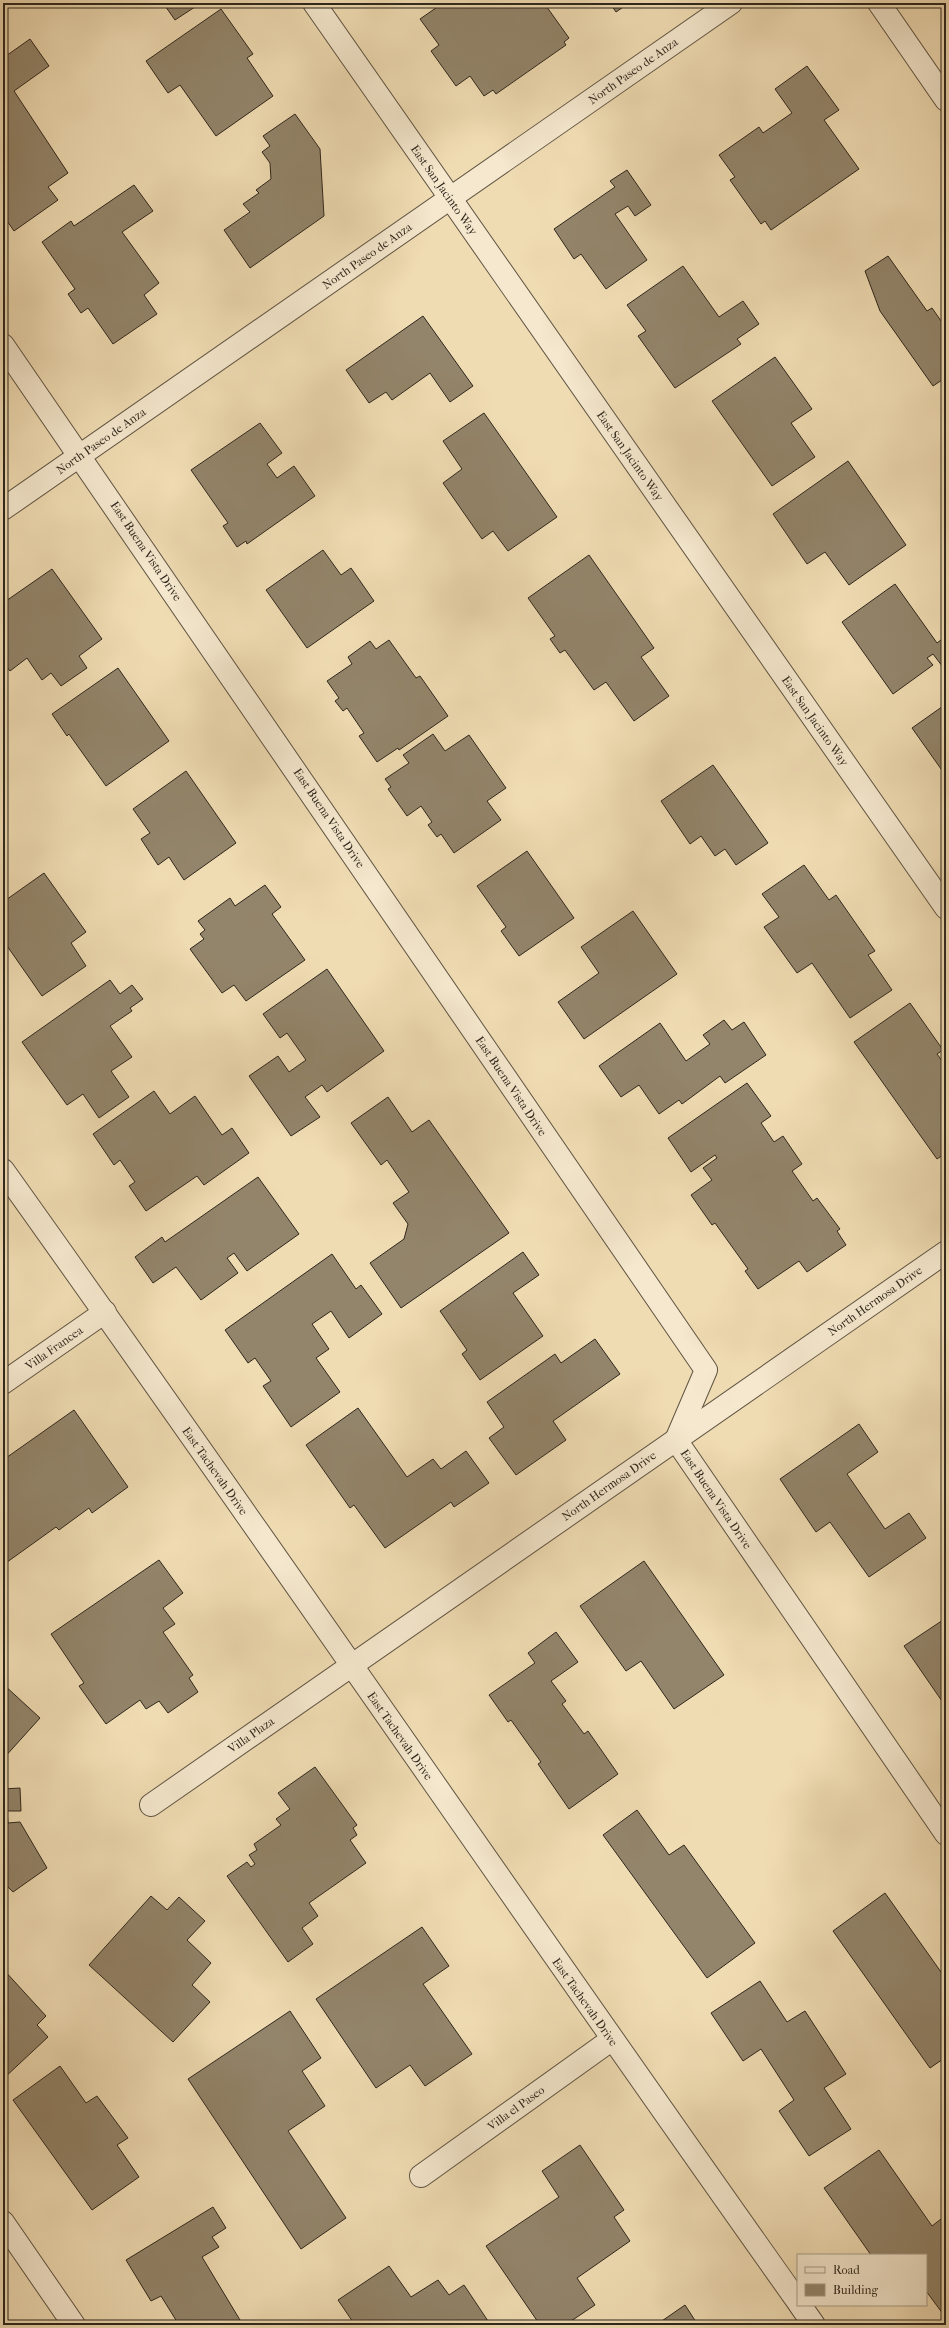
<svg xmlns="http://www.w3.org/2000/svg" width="949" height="2328" viewBox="0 0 949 2328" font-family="'IM FELL French Canon',serif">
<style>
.building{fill:#93856b;stroke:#2f271d}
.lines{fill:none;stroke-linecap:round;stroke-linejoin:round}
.minor-casing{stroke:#5f5442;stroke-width:24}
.tertiary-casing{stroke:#5f5442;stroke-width:24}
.minor{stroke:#f5e8ce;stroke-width:22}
.tertiary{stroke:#f5e8ce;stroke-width:22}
.labels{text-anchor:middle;stroke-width:4;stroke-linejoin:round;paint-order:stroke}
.street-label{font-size:12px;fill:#2f271d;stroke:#f5e8ce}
</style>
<rect width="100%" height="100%" fill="#f0dcb3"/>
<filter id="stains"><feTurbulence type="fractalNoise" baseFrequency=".005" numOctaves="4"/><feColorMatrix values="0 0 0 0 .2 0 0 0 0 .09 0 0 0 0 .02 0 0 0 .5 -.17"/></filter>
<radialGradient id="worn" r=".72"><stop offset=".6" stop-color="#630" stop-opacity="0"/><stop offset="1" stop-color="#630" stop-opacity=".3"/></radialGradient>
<g class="building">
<polygon points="163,3 201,3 175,20"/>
<polygon points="443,3 544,3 569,38 564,42 566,45 496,94 493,90 484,96 470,76 456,86 431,51 439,45 420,19"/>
<polygon points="610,3 629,3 616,12"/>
<polygon points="221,9 253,54 247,58 273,96 216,136 180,85 168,93 146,61"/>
<polygon points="30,39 49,66 14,91 68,173 48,187 58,200 14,231 3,215 3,58"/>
<polygon points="807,66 839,110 824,120 859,169 771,230 765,221 761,224 730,180 735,177 719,155 759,127 763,133 792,113 775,89"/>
<polygon points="295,114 320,149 324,216 250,268 224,230 250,212 243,204 259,193 256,190 271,179 270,163 262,152 270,146 263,136"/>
<polygon points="627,170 651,205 635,216 628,206 615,214 647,260 606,289 581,254 574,259 554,229 615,187 610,181"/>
<polygon points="134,185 153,211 122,232 159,283 144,295 157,314 113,344 88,308 81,313 68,294 75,289 42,242 71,221 74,226"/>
<polygon points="888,256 927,311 932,308 946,328 946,386 942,380 933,386 880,311 865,271"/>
<polygon points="683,266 719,317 743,301 759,324 737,339 741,344 675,388 638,336 646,331 627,305"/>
<polygon points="423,316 473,386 450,402 430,373 392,400 386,392 369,403 346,370"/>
<polygon points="775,357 812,409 791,423 815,457 772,486 712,401"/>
<polygon points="484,413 557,517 508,551 493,531 482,539 443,483 462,469 443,441"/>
<polygon points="260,423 282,453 267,464 277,478 294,466 315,496 247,544 246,541 237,547 223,526 228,523 191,470"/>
<polygon points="848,461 906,545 849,585 825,552 807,564 773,514"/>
<polygon points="323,550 341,575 351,568 374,601 307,648 266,590"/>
<polygon points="589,555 654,648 641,657 669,696 634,721 606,682 594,690 565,650 560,653 550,639 555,636 528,598"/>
<polygon points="52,569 102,639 79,656 87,668 61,686 51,673 42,680 27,658 10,671 3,662 3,603"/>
<polygon points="895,584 937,643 946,636 946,671 933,654 927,658 933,665 893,694 842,622"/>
<polygon points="389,640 416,678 420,676 448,716 399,750 398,748 377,762 359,736 364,733 347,708 343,711 335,701 339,698 327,681 352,664 348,657 370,641 376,649"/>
<polygon points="118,668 169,741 106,786 69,734 67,736 52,714"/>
<polygon points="946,704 946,776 912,728"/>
<polygon points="433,734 445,751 469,735 506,788 487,801 501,820 454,853 441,834 437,837 428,825 432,822 421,806 407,816 388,789 391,787 385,779 409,763 403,755"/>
<polygon points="713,765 768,843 736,865 725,849 715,856 701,836 690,844 661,801"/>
<polygon points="186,771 236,843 184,880 169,857 158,865 141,839 150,833 133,809"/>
<polygon points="527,851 574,918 519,956 501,931 506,927 477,886"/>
<polygon points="3,860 8,866 3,869"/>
<polygon points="804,865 829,900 836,895 875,951 868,955 892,990 850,1018 812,963 797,973 764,927 779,917 762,894"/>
<polygon points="44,873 86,932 71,943 86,966 42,996 5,943 3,944 3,902"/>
<polygon points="265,885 281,907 272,914 305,960 246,1001 234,985 222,993 190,949 204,939 200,934 205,930 198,921 230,898 235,906"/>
<polygon points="633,911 677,974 584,1039 558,1002 599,973 581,947"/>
<polygon points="327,969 384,1051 327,1092 322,1085 305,1097 320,1117 291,1136 249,1076 278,1056 289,1072 306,1060 287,1033 280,1038 263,1014"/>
<polygon points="110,980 120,994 132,985 143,999 130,1008 132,1011 110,1026 132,1057 111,1071 129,1097 99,1118 83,1094 67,1105 22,1042"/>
<polygon points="910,1003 943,1050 937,1054 946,1066 946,1153 937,1159 854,1042"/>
<polygon points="724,1020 732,1030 744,1022 766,1055 725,1083 720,1076 682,1104 679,1100 659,1114 639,1085 621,1097 599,1066 660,1023 686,1061 710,1044 703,1035"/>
<polygon points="747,1083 771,1116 761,1123 774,1142 783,1136 802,1164 792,1171 813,1201 817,1198 840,1229 837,1231 846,1245 807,1272 799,1261 758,1289 745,1271 748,1269 715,1223 712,1225 691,1195 712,1180 703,1168 717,1158 715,1155 691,1172 668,1138"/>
<polygon points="154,1091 170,1114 195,1096 222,1135 232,1128 249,1153 204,1185 197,1176 146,1211 129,1186 135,1182 120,1160 114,1165 93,1134"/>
<polygon points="388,1097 412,1132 429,1120 509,1233 401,1308 370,1263 404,1239 408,1224 393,1203 409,1192 387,1160 381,1165 351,1123"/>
<polygon points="258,1177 299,1234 247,1271 234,1253 227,1258 238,1273 201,1300 176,1267 153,1283 135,1257 162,1237 165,1242"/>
<polygon points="523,1252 539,1275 513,1293 543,1336 480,1380 462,1354 467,1350 440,1311"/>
<polygon points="332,1254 356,1289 361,1285 382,1314 349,1338 331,1311 312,1324 329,1349 316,1358 340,1392 291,1427 263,1386 271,1381 255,1358 248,1363 225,1330"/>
<polygon points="595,1339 620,1374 553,1421 566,1440 516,1475 489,1438 504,1427 487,1402 555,1354 561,1363"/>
<polygon points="358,1408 407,1477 433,1459 441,1469 466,1451 489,1483 454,1507 451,1502 385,1548 354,1505 350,1508 306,1445"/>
<polygon points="74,1410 128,1487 92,1513 89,1508 59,1530 56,1527 3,1565 3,1460"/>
<polygon points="859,1424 878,1452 847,1474 885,1529 909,1513 926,1538 869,1577 830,1522 816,1532 780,1479"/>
<polygon points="159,1560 183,1593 163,1608 175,1624 163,1632 193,1675 189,1678 198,1692 168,1713 159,1701 146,1709 140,1700 106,1724 79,1686 84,1683 51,1634"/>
<polygon points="644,1561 724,1675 674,1709 641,1661 626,1671 580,1606"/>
<polygon points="946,1618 946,1707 904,1646"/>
<polygon points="556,1632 578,1662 551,1681 566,1701 562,1704 584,1734 588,1731 618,1774 569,1809 538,1764 541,1762 511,1720 508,1722 489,1695 535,1663 528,1653"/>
<polygon points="3,1684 40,1718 3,1759"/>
<polygon points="315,1767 357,1825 353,1828 357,1835 350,1840 366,1863 309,1903 318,1916 302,1928 313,1944 288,1962 227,1876 247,1862 251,1867 255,1864 249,1855 257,1850 254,1844 281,1825 276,1819 290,1809 278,1793"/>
<polygon points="20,1788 21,1811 7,1811 8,1823 20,1822 47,1868 13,1892 3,1882 3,1789"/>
<polygon points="637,1810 669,1855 684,1845 755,1943 707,1978 603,1835"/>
<polygon points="885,1893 946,1979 946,2057 930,2068 833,1931"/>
<polygon points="151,1896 167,1910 179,1897 205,1921 187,1940 211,1963 192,1985 210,2002 173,2042 89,1965"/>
<polygon points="422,1927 449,1966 423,1984 472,2054 425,2086 410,2065 376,2088 316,1999"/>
<polygon points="3,1969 46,2016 37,2025 48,2037 3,2079"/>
<polygon points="760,1981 787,2022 805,2011 846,2074 824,2088 851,2129 809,2156 779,2111 794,2100 761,2049 743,2061 711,2013"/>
<polygon points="290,2011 321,2058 302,2071 325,2106 288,2131 346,2218 301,2249 188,2079"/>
<polygon points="60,2066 86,2103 97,2096 128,2138 117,2145 139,2177 92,2210 13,2100"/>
<polygon points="580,2145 624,2210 614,2217 630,2241 577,2278 595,2305 565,2325 540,2325 486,2246 559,2197 542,2171"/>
<polygon points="879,2150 932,2226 941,2219 946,2227 946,2318 926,2291 926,2255 871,2255 824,2188"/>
<polygon points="213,2207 226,2228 212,2237 219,2247 202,2257 243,2325 179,2325 161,2296 151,2301 126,2260"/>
<polygon points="389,2266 411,2297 438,2280 449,2295 464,2285 490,2324 355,2325 338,2300"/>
<polygon points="685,2305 698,2325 656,2325"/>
</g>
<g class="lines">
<g class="minor-casing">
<g id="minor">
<polyline points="314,3 946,908"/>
<polyline points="879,3 946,100"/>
<polyline points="3,345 706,1370 676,1440 946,1834"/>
<polyline points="3,509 731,3"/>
<polyline points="3,1383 105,1312"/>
<polyline points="151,1805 946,1252"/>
<polyline points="421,2176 611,2040"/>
<polyline points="3,2222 74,2325"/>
</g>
</g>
<g class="tertiary-casing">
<g id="tertiary">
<path d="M3,1170c268,375 528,756 795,1132"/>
<polyline points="800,2305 814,2325"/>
</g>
</g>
<use href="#minor" class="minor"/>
<use href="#tertiary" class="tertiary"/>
</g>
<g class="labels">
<g class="street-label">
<text transform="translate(633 71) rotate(-35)" y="4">North Paseo de Anza</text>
<text transform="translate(444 190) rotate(55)" y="4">East San Jacinto Way</text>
<text transform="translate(367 256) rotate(-35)" y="4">North Paseo de Anza</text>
<text transform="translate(101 441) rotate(-35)" y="4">North Paseo de Anza</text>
<text transform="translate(630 456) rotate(55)" y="4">East San Jacinto Way</text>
<text transform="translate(146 551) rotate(56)" y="4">East Buena Vista Drive</text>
<text transform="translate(815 721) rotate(55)" y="4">East San Jacinto Way</text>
<text transform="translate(329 818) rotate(56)" y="4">East Buena Vista Drive</text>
<text transform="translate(511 1086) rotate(56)" y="4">East Buena Vista Drive</text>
<text transform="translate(875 1301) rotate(-35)" y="4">North Hermosa Drive</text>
<text transform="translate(54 1348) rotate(-35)" y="4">Villa Francea</text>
<text transform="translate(215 1471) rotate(55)" y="4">East Tachevah Drive</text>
<text transform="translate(609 1486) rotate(-35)" y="4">North Hermosa Drive</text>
<text transform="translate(716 1499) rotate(56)" y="4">East Buena Vista Drive</text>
<text transform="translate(251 1735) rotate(-35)" y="4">Villa Plaza</text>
<text transform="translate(400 1736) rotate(55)" y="4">East Tachevah Drive</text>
<text transform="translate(585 2002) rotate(55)" y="4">East Tachevah Drive</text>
<text transform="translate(516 2108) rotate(-36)" y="4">Villa el Paseo</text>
</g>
</g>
<rect width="949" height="2328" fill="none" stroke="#f0dcb3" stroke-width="16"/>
<rect x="4" y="4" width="941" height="2320" fill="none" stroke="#2f271d" stroke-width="2"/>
<rect x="8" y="8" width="933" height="2312" fill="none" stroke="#2f271d"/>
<rect x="797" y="2254" width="130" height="52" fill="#f5e8ce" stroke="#a69b87"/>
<rect x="805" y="2267" width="20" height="6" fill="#f5e8ce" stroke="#a69b87"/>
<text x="833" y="2274" font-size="12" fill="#2f271d">Road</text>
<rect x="805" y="2284" width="20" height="12" fill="#93856b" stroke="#a69b87"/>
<text x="833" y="2294" font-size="12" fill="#2f271d">Building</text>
<rect width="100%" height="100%" filter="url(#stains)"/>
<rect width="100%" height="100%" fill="url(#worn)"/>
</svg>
